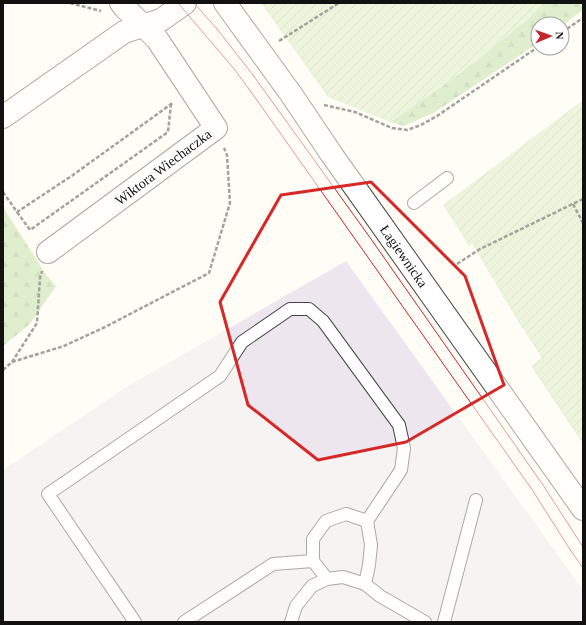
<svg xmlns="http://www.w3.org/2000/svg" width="586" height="625" viewBox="0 0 586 625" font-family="'Times New Roman',serif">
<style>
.industrial{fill:#eee6ef}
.forest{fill:url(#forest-firs)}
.garden{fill:url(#garden-furrows)}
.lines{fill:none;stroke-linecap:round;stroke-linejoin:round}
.service-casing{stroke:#444;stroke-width:14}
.minor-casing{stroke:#444;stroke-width:24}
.tertiary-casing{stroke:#444;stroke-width:24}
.path{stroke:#333;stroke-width:2.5;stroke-dasharray:4 2;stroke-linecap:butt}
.service{stroke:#fff;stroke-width:12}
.minor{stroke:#fff;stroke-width:22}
.tertiary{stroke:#fff;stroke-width:22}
.tram{stroke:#c4262e;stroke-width:1}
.marked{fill:none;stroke:#d62828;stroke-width:3;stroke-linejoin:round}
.labels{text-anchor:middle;stroke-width:4;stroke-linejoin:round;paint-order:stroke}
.street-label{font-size:14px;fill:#111;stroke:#fff}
</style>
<defs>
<pattern id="forest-firs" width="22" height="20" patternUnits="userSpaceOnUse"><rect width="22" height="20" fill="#b9dc9c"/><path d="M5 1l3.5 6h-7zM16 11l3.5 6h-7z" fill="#9ebc85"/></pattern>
<pattern id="garden-furrows" width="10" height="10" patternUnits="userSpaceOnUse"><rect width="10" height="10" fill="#d5ebbd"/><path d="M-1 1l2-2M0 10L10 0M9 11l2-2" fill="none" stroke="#b6c8a1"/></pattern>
</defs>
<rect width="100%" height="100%" fill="#fffdf5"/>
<polygon class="industrial" points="346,261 583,590 583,622 3,622 3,470 123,389"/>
<g class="forest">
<polygon points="543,3 583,3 583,10 562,26 562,24 538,24 538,43 435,112 404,126 390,122 454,78 527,20"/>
<polygon points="3,207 47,276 56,286 30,324 3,346"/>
</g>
<g class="garden">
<polygon points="261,3 543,3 527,20 454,78 390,122 328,97"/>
<polygon points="583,100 583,444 531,366 542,358 519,323 472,244 469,246 443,205"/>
</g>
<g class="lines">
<g class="service-casing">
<g id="service">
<polyline points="414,203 447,178"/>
<polyline points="327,579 313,561 313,539 326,521 346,514 367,521"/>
<polyline points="135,622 48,494 220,376 242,342 290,309 309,309 323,321 399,425 404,448 401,470 367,521 371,545 369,565 365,584"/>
<polyline points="184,622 273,564 313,561"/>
<polyline points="291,622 296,606 312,586 327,579 343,577 365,584 380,596 425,622"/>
<polyline points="444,622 476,500"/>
</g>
</g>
<g class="minor-casing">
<g id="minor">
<polyline points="3,117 124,32 161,20 185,3"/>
<polyline points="48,252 216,128 157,39 125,8 121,3"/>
</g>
</g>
<g class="tertiary-casing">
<polyline id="tertiary" points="225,3 291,94 332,155 583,509"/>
</g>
<g class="path">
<polyline points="70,3 101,11"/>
<polyline points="562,32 583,18"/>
<polyline points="279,41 339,3"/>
<polyline points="324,105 355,112 392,128 407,130 421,125 437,116 538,47"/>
<polyline points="3,192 17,212 73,175 174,102"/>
<polyline points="573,204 583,223"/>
<polyline points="17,212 30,230 40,223 168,132 171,104"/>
<polyline points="457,264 480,249 583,199"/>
<polyline points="12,362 64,346 105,327 209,273 230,203 227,155 224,148"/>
<polyline points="3,370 12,362 37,323 40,278 42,271"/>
</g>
<use href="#service" class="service"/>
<use href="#minor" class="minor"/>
<use href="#tertiary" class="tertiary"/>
<g class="tram">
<polyline points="178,3 235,70 254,96 533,491 569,548 583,568"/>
<polyline points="194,3 217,29 253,75 371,239 543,485 583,547"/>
</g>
</g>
<path d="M0 0H586V625H0ZM371,182l94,94 39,109 -98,57 -88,18 -70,-55 -28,-103 61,-107z" fill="#fffdf5" fill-opacity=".55" fill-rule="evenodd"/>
<path class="marked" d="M371,182l94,94 39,109 -98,57 -88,18 -70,-55 -28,-103 61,-107z"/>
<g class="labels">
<g class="street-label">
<text transform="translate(163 167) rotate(-37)" y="5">Wiktora Wiechaczka</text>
<text transform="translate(404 256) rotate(55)" y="5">Łagiewnicka</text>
</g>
</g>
<rect width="586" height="625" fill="none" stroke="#111111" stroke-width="8"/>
<g transform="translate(550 36) rotate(88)"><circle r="19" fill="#ffffff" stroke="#a0a0a0"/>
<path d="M0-3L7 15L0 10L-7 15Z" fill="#c4262e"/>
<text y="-6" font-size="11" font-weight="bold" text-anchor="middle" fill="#111111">N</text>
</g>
</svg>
